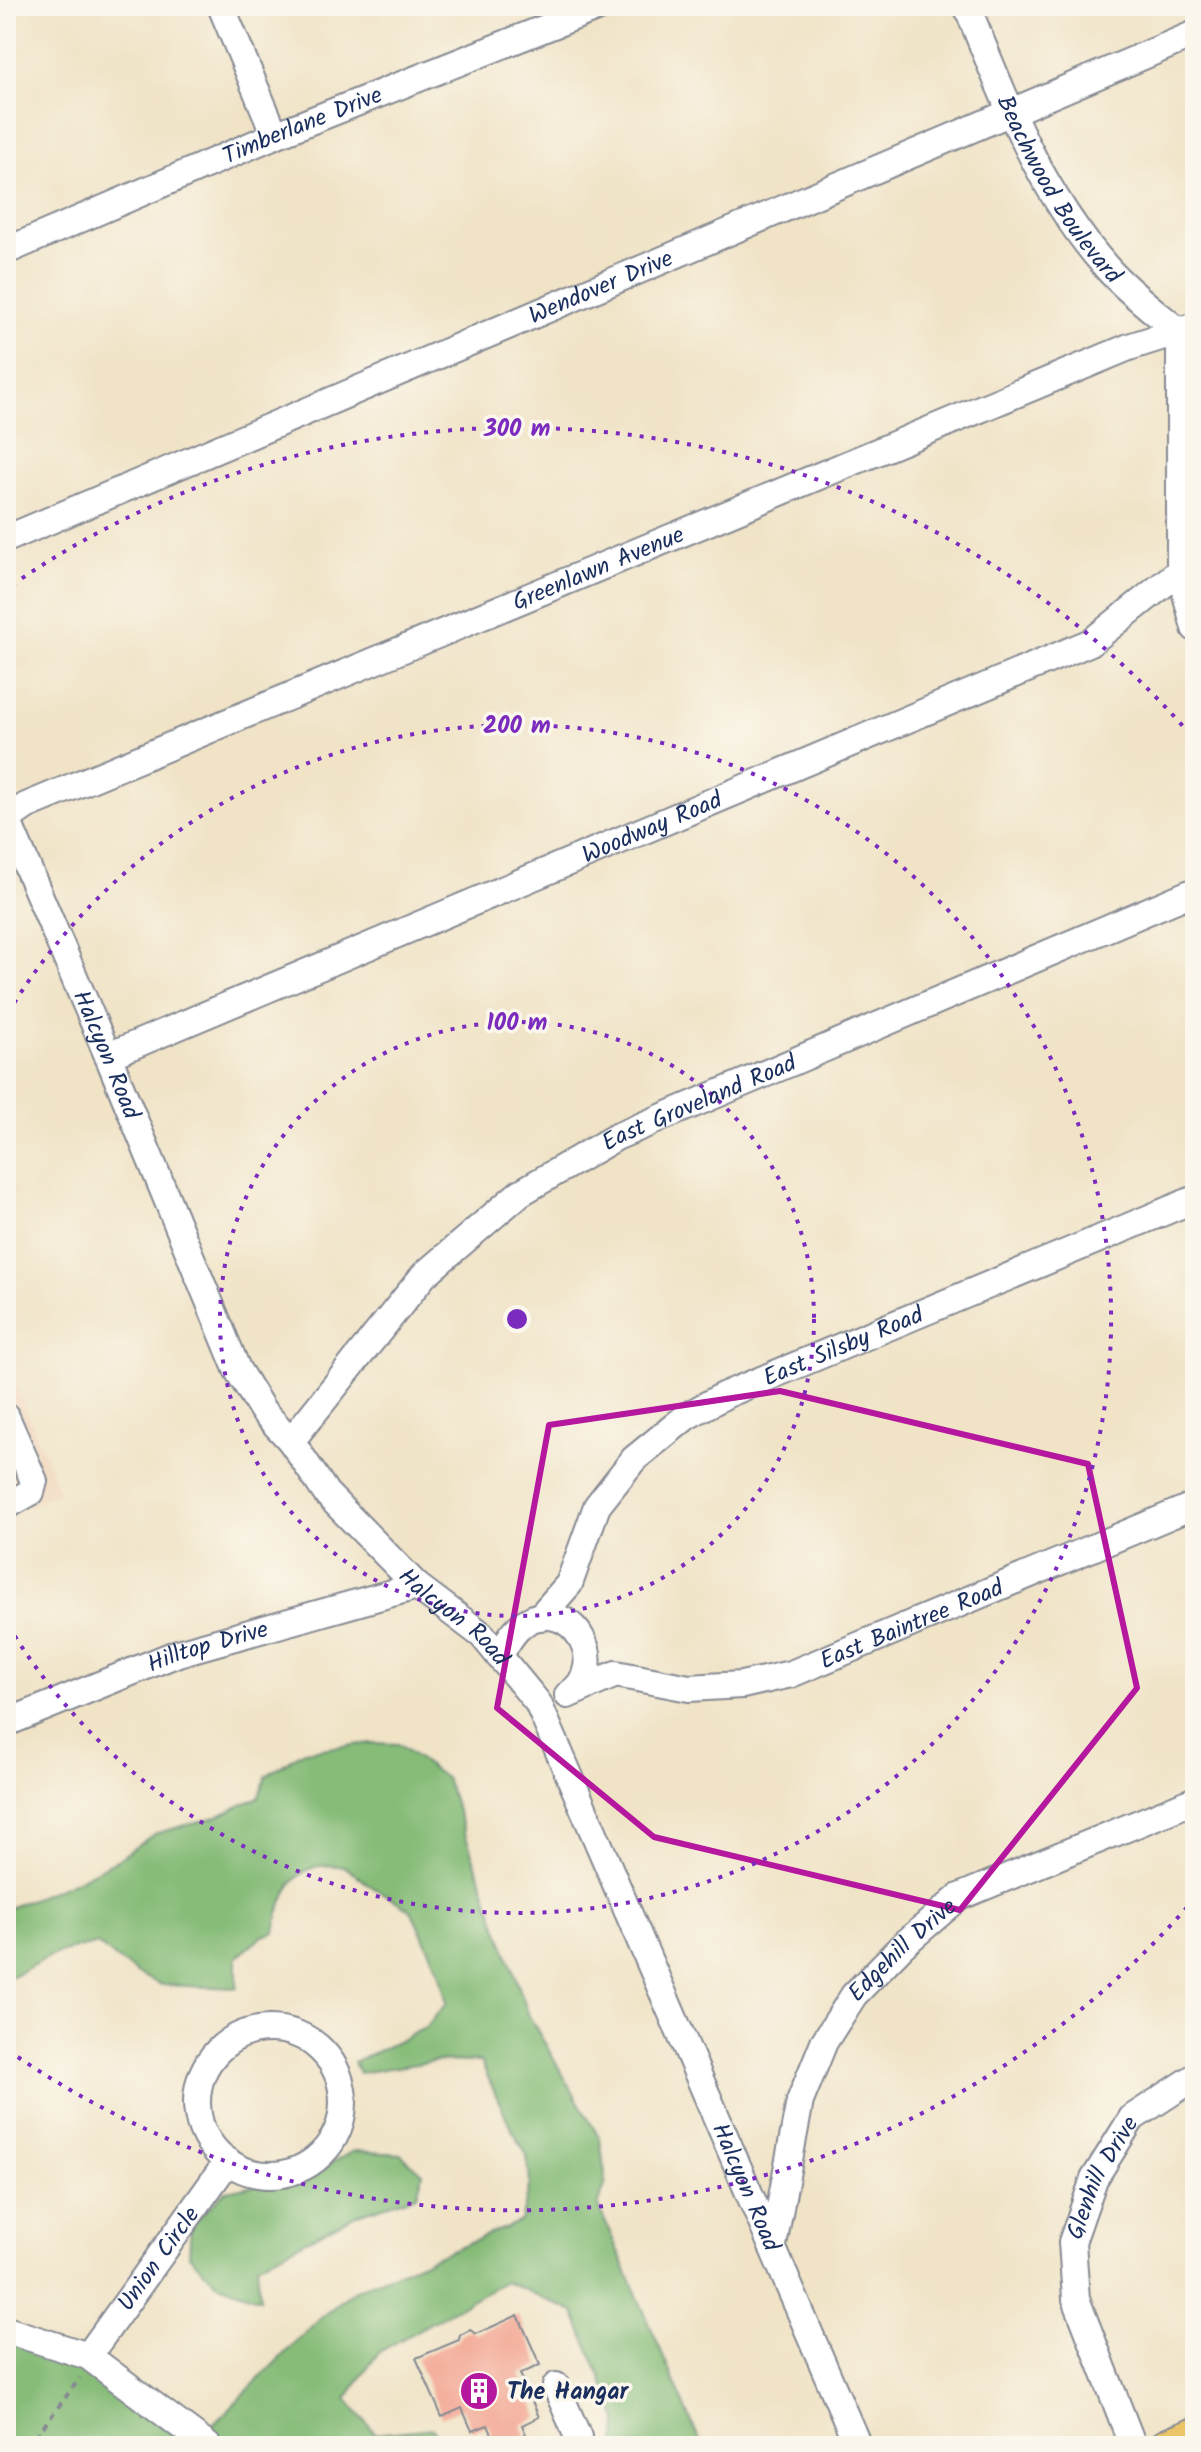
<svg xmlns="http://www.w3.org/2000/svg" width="1201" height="2452" viewBox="0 0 1201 2452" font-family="Kalam,sans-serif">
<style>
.built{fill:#f0d6bc}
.forest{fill:#86bc78;stroke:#50766b;stroke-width:2}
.building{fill:#f3a38f}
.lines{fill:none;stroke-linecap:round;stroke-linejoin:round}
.minor-casing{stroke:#868992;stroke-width:30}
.major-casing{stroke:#868992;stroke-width:36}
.path{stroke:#868992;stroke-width:4;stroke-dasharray:6 6;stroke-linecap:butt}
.minor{stroke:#fff;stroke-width:26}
.major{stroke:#ecc569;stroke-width:32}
.marked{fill:none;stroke:#b5179e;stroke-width:6;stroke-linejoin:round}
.ring{fill:none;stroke:#7b2cbf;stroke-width:4;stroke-dasharray:4 8}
.labels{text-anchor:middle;stroke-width:7;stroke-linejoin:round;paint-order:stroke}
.street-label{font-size:24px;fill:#1b2f5e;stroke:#fbf7ec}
.poi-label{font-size:24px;font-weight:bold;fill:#1b2f5e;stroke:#fbf7ec;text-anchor:start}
.centre{fill:#7b2cbf;stroke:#fbf7ec;stroke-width:4}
.ring-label{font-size:24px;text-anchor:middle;font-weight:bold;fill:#7b2cbf;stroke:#fbf7ec;stroke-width:7;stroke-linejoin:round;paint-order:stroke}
</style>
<rect width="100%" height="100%" fill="#fbf7ec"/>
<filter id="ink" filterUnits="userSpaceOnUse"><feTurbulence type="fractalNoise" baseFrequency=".0125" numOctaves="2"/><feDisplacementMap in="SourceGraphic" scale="16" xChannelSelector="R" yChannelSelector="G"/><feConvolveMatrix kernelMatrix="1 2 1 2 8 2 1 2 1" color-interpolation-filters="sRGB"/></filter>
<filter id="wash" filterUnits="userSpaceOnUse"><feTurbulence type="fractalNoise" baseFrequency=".006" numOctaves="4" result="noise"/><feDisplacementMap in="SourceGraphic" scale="32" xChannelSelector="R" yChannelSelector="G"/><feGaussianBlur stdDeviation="1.8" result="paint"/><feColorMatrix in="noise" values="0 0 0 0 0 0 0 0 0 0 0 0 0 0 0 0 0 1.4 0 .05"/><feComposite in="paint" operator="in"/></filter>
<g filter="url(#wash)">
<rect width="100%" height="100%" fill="#f0e3c6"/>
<polygon class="built" points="6,1362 60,1492 6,1515"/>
<g class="forest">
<path d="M372,1743l26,1 48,35 83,237 71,123 6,43 -8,23 104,241h-88l5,-24 -45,-110 -69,-31 -126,71 -33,47 30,35 57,-6 9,18h-436v-116l82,26 111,83 119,-119 35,-29 168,-70 9,-38 -3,-28 -16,-27 -30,-66 -46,-1 -76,12 -5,-10 71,-35 22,-25 -9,-35 -27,-58 -40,-24 -27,-20c-10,0 -23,-2 -32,2 -26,10 -33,40 -37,64l-12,4 -26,21v31l-75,-3 -26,-12 -39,-29 -40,9 -51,26v-70l61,-24 50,-25 37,-26 62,-17 43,-20 7,-21 38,-25z"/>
<polygon points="353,2151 401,2154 423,2173 417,2195 358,2214 257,2265 260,2299 216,2283 189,2255 191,2225 226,2191 313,2174"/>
</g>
<g id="blocks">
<polygon class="building" points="518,2315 540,2365 520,2374 539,2417 522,2425 531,2446 497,2446 488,2425 472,2431 462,2408 442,2417 416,2358 459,2340 460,2335 470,2330 476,2334"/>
</g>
</g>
<g filter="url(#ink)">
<use href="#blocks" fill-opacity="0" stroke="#868992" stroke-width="2"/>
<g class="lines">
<g class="minor-casing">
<g id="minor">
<polyline points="221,6 275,135"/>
<path id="s1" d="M967,6c37,93 73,186 140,262 21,24 49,44 73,65l12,7"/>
<path id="s2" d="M6,251l269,-116 326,-129"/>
<polyline points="1180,333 1180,571 1195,628"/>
<path id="s3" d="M6,539l1189,-505"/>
<path id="s4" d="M6,817l102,239 129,313 26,42 28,30 35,52 91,93 65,49 56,68 320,743"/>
<path id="s5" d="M6,820l20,-14 1103,-459 66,-21"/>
<path id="s6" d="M108,1056l983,-414 89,-71"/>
<polyline points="6,1417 34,1481 31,1492 6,1506"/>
<path id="s7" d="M291,1441l133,-166 96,-82 96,-56 579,-246"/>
<path id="s8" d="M540,1617l29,-33 28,-78 37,-47 53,-43 38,-21 470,-196"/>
<path d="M499,1656c7,-12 15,-27 27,-34 44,-27 88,43 42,73"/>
<path id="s9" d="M572,1693l44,-19 73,14 53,-3 49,-11 404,-169"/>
<path id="s10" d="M6,1723l172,-70 239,-67"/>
<circle cx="270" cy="2102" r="73"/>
<path id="s11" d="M773,2245l27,-144 24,-59 30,-47 48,-49 57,-49 236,-97"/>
<polyline points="6,2330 88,2356 208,2446"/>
<path id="s12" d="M88,2356l140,-195"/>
<polyline points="556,2386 578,2437 576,2446"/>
<path id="s13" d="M1133,2446l-57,-147 -4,-57 22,-63 38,-61 63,-41"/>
</g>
</g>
<g class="major-casing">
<polyline id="major" points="1166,2446 1195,2434"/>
</g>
<polyline class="path" points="29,2446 80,2378"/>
<use href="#minor" class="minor"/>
<use href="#major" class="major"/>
</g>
</g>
<path class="marked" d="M780,1391l308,73 49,224 -177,222 -306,-73 -157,-129 52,-283z"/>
<g class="ring">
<circle cx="517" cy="1319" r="297"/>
<path d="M8 1013A594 594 0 1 1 8 1625"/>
<path d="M1195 1898A891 891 0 0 1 12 2053M12 585A891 891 0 0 1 1195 740"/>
</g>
<defs>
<g id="building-disc" transform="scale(2)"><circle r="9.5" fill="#b5179e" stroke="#fbf7ec"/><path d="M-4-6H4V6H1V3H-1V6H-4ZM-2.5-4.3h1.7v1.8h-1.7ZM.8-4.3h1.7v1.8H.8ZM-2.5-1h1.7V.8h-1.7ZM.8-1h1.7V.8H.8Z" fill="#fff"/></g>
</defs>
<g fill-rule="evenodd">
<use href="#building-disc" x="479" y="2391"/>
</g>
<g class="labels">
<g class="street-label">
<text dy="8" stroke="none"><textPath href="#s2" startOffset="322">Timberlane Drive</textPath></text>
<text dy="8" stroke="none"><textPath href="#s1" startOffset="206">Beachwood Boulevard</textPath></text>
<text dy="8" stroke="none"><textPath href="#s3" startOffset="646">Wendover Drive</textPath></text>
<text dy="8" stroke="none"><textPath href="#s5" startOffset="644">Greenlawn Avenue</textPath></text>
<text dy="8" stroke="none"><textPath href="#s6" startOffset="590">Woodway Road</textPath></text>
<text dy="8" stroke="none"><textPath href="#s4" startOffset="258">Halcyon Road</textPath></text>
<text dy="8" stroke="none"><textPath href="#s7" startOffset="540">East Groveland Road</textPath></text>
<text dy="8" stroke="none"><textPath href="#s8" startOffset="426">East Silsby Road</textPath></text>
<text dy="8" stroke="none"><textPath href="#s4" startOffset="930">Halcyon Road</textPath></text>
<text dy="8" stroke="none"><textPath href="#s9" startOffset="356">East Baintree Road</textPath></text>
<text dy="8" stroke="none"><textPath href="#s10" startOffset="216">Hilltop Drive</textPath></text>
<text dy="8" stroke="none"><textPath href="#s11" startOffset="332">Edgehill Drive</textPath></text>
<text dy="8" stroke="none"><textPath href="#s13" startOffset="286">Glenhill Drive</textPath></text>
<text dy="8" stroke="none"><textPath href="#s4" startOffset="1578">Halcyon Road</textPath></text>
<text dy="8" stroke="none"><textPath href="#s12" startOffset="120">Union Circle</textPath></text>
</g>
<g class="poi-label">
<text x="507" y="2399">The Hangar</text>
</g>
</g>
<circle cx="517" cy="1319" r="12" class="centre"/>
<g class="ring-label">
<text x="517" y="436">300 m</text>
<text x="517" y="733">200 m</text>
<text x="517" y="1030">100 m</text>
</g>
<rect width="1201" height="2452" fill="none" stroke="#fbf7ec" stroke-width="32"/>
</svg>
